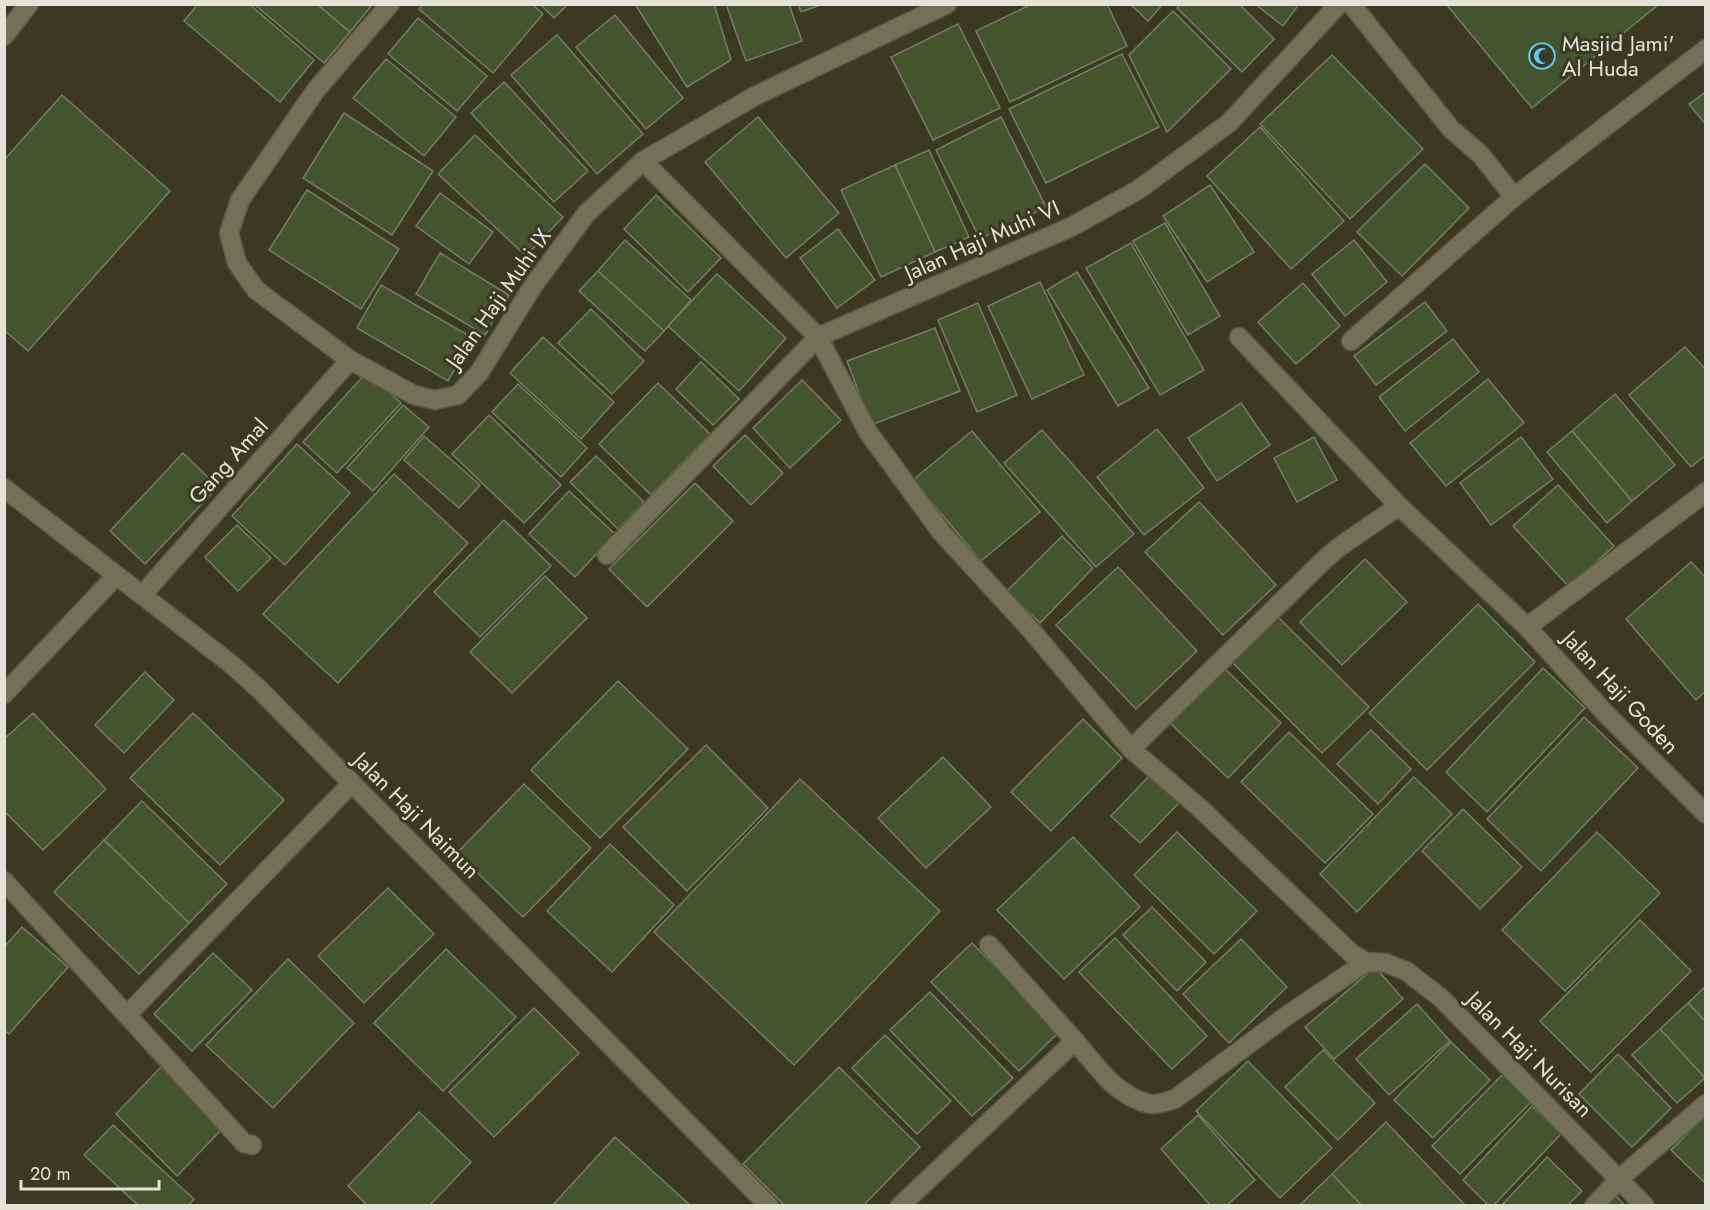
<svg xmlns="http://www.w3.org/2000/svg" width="1710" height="1210" viewBox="0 0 1710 1210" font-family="Jost,sans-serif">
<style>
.building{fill:#44542f;stroke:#747e69;stroke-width:1.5}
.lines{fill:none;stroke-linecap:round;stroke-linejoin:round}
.street-casing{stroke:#585745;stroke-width:21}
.street{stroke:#73705a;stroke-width:18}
.labels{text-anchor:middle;stroke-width:6;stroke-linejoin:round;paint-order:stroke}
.poi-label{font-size:22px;fill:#e4e3d7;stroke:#3b3924;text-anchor:start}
.street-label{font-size:22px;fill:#e4e3d7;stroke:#3b3924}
</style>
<rect width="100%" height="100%" fill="#3b3924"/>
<g class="building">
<polygon points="198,4 249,4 314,60 280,102 184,21"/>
<polygon points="254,4 317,4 350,32 324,63"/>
<polygon points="317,4 373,4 350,32"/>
<polygon points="423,4 532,4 543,14 493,73 419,9"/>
<polygon points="540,4 568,4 554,18"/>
<polygon points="635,4 714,4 731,60 687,87"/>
<polygon points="726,4 789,4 802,41 746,61"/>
<polygon points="798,4 823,4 801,12"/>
<polygon points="1032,4 1107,4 1127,46 1010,102 976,31"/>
<polygon points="1130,4 1163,4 1148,21"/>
<polygon points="1181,4 1239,4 1274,39 1242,72 1177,8"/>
<polygon points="1255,4 1299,4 1283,26"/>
<polygon points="1446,4 1659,4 1532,108"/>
<polygon points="1173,11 1231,69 1167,132 1129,55"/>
<polygon points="615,15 683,98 646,129 576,47"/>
<polygon points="418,18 487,76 457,111 388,54"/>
<polygon points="958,24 1000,108 933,140 891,57"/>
<polygon points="557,35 643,134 597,174 511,75"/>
<polygon points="1122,54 1159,127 1046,183 1009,109"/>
<polygon points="1332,55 1423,149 1350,219 1260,124"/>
<polygon points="386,59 456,117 424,156 353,98"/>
<polygon points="504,82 588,171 554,202 471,113"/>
<polygon points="1706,92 1706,125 1689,104"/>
<polygon points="62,95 170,191 28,351 4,330 4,160"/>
<polygon points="344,113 433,171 392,235 303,178"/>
<polygon points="758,117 839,213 786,258 705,162"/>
<polygon points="1001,117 1046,207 980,239 936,150"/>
<polygon points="1260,127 1344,221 1291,269 1207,176"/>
<polygon points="475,135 563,217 526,256 438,174"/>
<polygon points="929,150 969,237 935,252 895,165"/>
<polygon points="1425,164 1469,208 1402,276 1357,232"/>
<polygon points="895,165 935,252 881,277 841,190"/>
<polygon points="1210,185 1254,252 1207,282 1163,216"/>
<polygon points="307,190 399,249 361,309 269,250"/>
<polygon points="440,193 493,232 469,264 416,226"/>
<polygon points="656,195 721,258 688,292 624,229"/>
<polygon points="1165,223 1220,316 1188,335 1133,241"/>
<polygon points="838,229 875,280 837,308 800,258"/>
<polygon points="625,240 691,300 664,331 598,271"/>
<polygon points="1354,240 1387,282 1345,316 1312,274"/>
<polygon points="1131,243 1204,370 1160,395 1086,268"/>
<polygon points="440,253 509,295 485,335 416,294"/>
<polygon points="598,271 664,331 645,351 579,291"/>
<polygon points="1077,272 1149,388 1118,406 1047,290"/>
<polygon points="717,274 786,338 739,391 668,326"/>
<polygon points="1040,282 1084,375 1032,399 988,306"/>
<polygon points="1303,283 1340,326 1296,364 1258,322"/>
<polygon points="381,285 473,338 448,381 357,328"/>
<polygon points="1425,302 1447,331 1376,385 1354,356"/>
<polygon points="978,303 1017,395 977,412 938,320"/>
<polygon points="591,309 644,361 612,394 558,343"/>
<polygon points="935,328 960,391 871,425 847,361"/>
<polygon points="543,337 614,402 581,439 510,373"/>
<polygon points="1453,339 1479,372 1405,431 1379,397"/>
<polygon points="1685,347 1706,370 1706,455 1691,467 1629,395"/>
<polygon points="701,362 739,399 713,425 676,389"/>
<polygon points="367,372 401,403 337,473 303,442"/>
<polygon points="1488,379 1524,423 1446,486 1410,443"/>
<polygon points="802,380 841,420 790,468 753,428"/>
<polygon points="658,383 710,434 651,495 599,444"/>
<polygon points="518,384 587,448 561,477 492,412"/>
<polygon points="1615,394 1675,465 1632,501 1572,431"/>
<polygon points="1241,403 1270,445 1217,481 1188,438"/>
<polygon points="403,405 429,427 373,491 347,468"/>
<polygon points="489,415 561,485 524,523 452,454"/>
<polygon points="1157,429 1204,488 1144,535 1097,477"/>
<polygon points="1042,430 1134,534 1096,567 1004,463"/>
<polygon points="972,431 1040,512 981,561 913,480"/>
<polygon points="1572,431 1632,501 1607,523 1547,452"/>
<polygon points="745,435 783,473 751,505 713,466"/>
<polygon points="424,436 480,485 459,508 404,460"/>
<polygon points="1314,437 1337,480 1297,502 1274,458"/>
<polygon points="1521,437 1553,479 1491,525 1460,483"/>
<polygon points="297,444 350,493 285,565 232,516"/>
<polygon points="183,453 218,487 145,564 110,531"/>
<polygon points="596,456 644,502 618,529 570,482"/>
<polygon points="394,474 468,543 338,683 263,614"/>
<polygon points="695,483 733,521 647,607 609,569"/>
<polygon points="1558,485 1614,546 1569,587 1513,526"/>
<polygon points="569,491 615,534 575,577 529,534"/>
<polygon points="1199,502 1276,585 1223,635 1145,552"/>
<polygon points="504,520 551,566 480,637 434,592"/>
<polygon points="237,525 271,558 238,591 205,557"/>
<polygon points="1062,536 1093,568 1040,623 1007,591"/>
<polygon points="1365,559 1407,602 1342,665 1300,622"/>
<polygon points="1691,562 1706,578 1706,691 1696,700 1626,619"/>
<polygon points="1118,567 1197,651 1136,709 1056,625"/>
<polygon points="545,576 587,618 512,693 470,652"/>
<polygon points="1478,604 1535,662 1427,770 1369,713"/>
<polygon points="1275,614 1369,707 1322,753 1230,660"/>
<polygon points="1224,668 1281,723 1228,778 1170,723"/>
<polygon points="1543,668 1585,708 1487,812 1446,772"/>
<polygon points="145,672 174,700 124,753 95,725"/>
<polygon points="618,681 688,749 600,838 531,770"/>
<polygon points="33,713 106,789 43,850 4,811 4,739"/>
<polygon points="193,713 284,800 220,865 130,778"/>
<polygon points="1584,717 1638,768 1541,871 1487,819"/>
<polygon points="1083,719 1122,758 1051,831 1011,792"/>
<polygon points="1371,730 1411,769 1378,804 1337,764"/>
<polygon points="1289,732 1373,814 1325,863 1241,782"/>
<polygon points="706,745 768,808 687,891 623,827"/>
<polygon points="943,757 991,807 926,868 878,818"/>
<polygon points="1150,775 1179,803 1140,843 1111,816"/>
<polygon points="1414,777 1452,814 1357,912 1320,874"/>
<polygon points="800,779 940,911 794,1065 654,932"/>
<polygon points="524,784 591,848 523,917 457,853"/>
<polygon points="142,801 227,884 189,923 104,840"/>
<polygon points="1463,809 1522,867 1480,909 1422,851"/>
<polygon points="1177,832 1257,911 1214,954 1134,875"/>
<polygon points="1597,832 1660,893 1565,991 1502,930"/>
<polygon points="1073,837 1140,907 1064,979 997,910"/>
<polygon points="104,840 189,923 139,974 54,892"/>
<polygon points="610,844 674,905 612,972 547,911"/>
<polygon points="388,888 434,934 364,1003 318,956"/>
<polygon points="1152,907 1206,962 1177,991 1123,935"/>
<polygon points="1640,920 1691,971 1591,1072 1540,1021"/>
<polygon points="22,927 68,967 9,1034 4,1030 4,947"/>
<polygon points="1115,938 1207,1036 1172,1069 1079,972"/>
<polygon points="1241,939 1287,987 1229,1043 1183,994"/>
<polygon points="972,943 1059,1032 1019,1071 931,982"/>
<polygon points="446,949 516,1017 443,1091 374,1023"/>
<polygon points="213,953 252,990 192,1051 154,1014"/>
<polygon points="288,959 354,1023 273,1108 206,1045"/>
<polygon points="1375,967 1403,999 1334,1059 1305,1027"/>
<polygon points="1706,986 1706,1022 1688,1003"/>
<polygon points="930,992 1013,1078 972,1116 890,1030"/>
<polygon points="1688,1003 1706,1022 1705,1078 1660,1029"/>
<polygon points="1417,1004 1450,1041 1389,1095 1356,1059"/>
<polygon points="534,1008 579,1053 494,1137 449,1092"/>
<polygon points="1660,1029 1705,1078 1677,1103 1632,1055"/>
<polygon points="885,1035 951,1101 917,1134 852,1068"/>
<polygon points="1451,1042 1490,1080 1433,1138 1394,1100"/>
<polygon points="1323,1050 1375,1103 1338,1140 1285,1087"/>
<polygon points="1618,1054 1671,1108 1632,1147 1579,1094"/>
<polygon points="1248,1061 1332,1148 1280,1198 1196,1111"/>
<polygon points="162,1066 223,1128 177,1176 116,1114"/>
<polygon points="839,1067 920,1147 863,1206 785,1206 743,1164"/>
<polygon points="1503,1074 1532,1101 1460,1174 1432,1146"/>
<polygon points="1532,1106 1561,1134 1493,1206 1489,1206 1463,1180"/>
<polygon points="419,1112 471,1162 429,1206 368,1206 348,1186"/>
<polygon points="1198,1115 1255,1180 1226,1206 1211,1206 1161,1149"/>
<polygon points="1706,1115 1706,1184 1671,1150"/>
<polygon points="1386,1122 1466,1206 1362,1206 1332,1174"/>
<polygon points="113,1125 194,1199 188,1206 139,1206 84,1155"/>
<polygon points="615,1137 691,1206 552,1206"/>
<polygon points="1547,1157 1582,1191 1567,1206 1501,1206"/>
<polygon points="1332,1174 1362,1206 1299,1206"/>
<polygon points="1616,1196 1625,1206 1606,1206"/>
</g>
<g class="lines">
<g class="street-casing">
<g id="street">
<polyline points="390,4 316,90 240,200 229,233 237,263 256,290 350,360 414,395 435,400 458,395 479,373 533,286 586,214 643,161 755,96 947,4"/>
<polyline points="1351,4 1451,129 1481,155 1514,197"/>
<polyline points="4,36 29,4"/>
<polyline points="643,161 818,337 868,432 942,533 1031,630 1131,749 1202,810 1352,954 1366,962 1386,963 1406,971 1440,997 1645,1206"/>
<polyline points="1239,337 1399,506 1527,627 1606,714 1706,814"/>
<polyline points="1351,341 1514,197 1706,49"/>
<polyline points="4,488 231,664 260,690 769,1206"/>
<polyline points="607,555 818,337 1071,227 1138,190 1229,123 1339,4"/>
<polyline points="142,595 350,360"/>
<polyline points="1527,627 1706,492"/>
<polyline points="4,694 116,576"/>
<polyline points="1131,749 1323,561 1339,547 1399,506"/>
<polyline points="4,881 244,1143 252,1145"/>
<polyline points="989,945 1075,1041"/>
<polyline points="127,1015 352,783"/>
<path d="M900,1206l175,-165c21,24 42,57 76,63 7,1 17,-3 24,-5l110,-82 81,-55"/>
<polyline points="1594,1206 1620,1178 1706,1104"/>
</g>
</g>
<use href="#street" class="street"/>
</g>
<defs>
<g id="mosque-ring" transform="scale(1.35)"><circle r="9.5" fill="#3b3924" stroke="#65c5ee" stroke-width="1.5"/><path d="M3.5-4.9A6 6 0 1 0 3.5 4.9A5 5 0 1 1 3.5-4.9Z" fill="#65c5ee"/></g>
</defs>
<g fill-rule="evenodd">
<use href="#mosque-ring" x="1542" y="56"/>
</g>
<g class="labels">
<g class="poi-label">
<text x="1562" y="51">Masjid Jami'<tspan x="1562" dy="25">Al Huda</tspan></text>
</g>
<g class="street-label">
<text transform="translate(982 240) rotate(-24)" y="8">Jalan Haji Muhi VI</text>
<text transform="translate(498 298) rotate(-55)" y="8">Jalan Haji Muhi IX</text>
<text transform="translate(228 461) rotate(-48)" y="8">Gang Amal</text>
<text transform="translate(1621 692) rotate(47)" y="8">Jalan Haji Goden</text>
<text transform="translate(417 815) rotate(45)" y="8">Jalan Haji Naimun</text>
<text transform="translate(1530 1054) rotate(45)" y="8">Jalan Haji Nurisan</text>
</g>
</g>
<rect width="1710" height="1210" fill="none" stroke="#e4e3d7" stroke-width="12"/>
<path d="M21 1180v9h138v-9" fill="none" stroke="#e4e3d7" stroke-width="3"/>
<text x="30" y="1180" font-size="18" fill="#e4e3d7" stroke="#3b3924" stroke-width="4.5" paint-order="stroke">20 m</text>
</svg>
